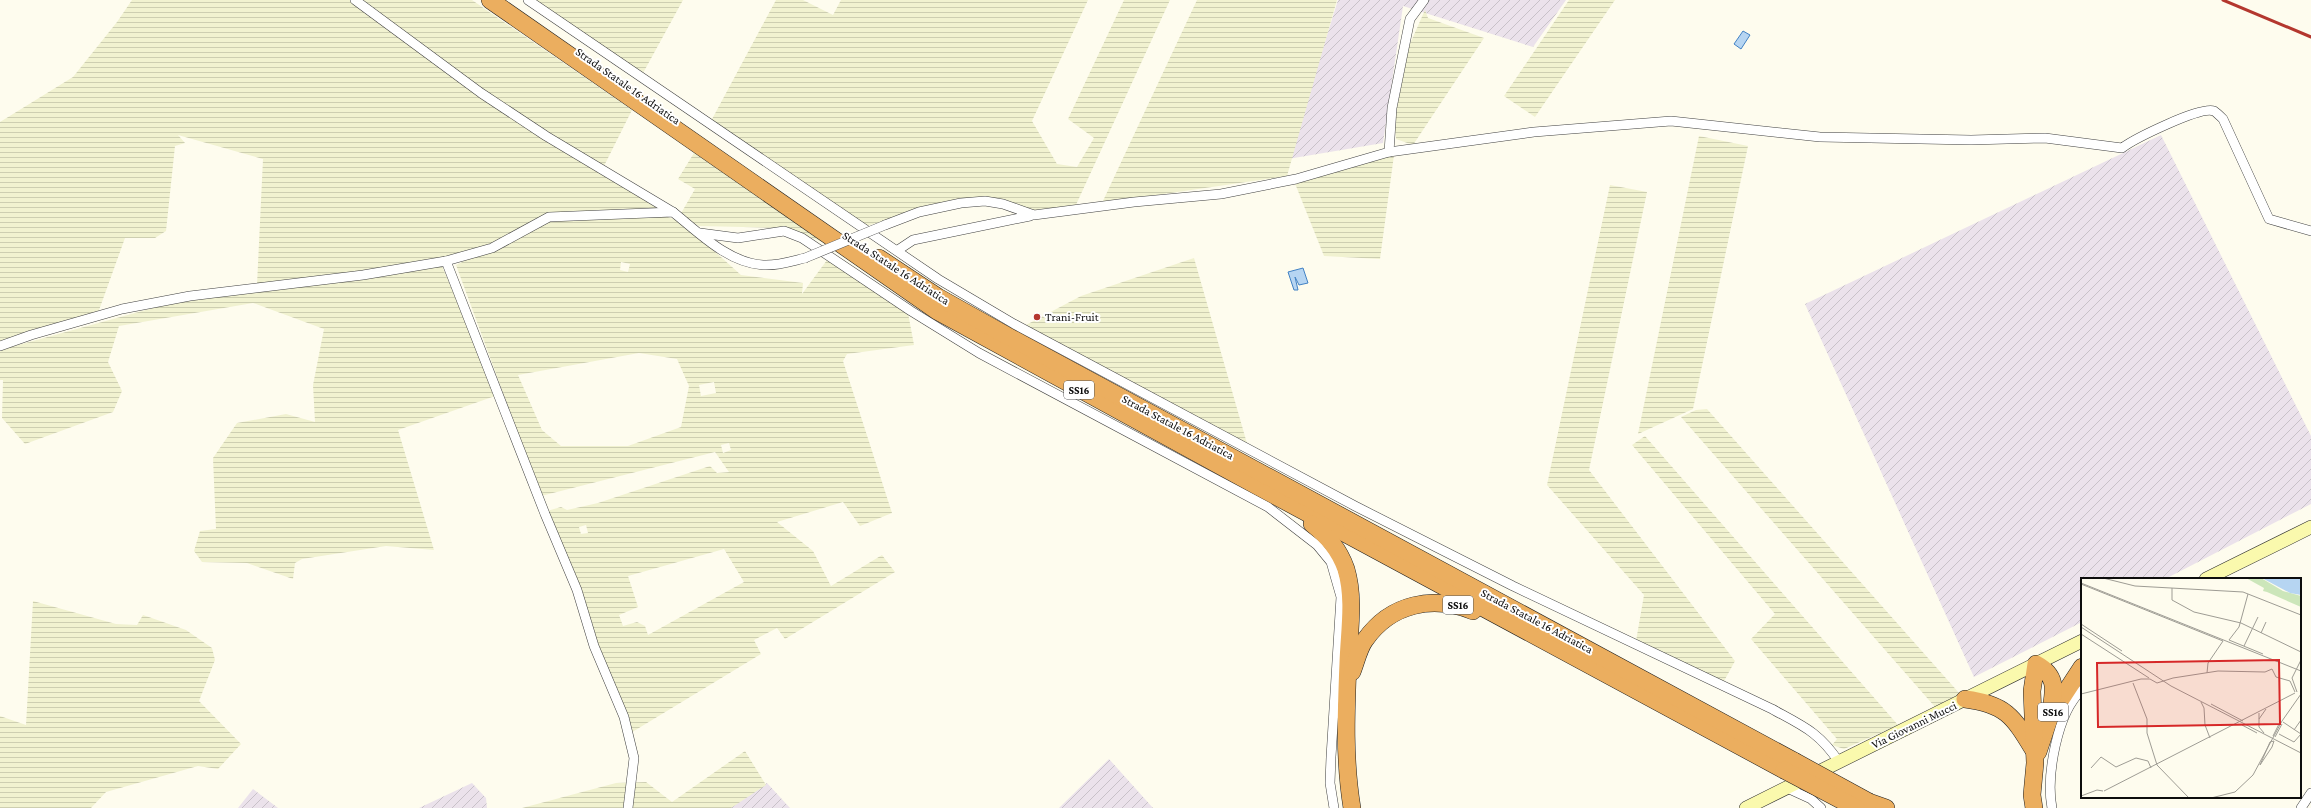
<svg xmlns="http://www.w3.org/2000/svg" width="2311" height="808" viewBox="0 0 2311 808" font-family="'Crimson Pro',serif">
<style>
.industrial{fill:url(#industrial-furrows)}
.farmland{fill:url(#farmland-rules);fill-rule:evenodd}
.water{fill:#b6d5f2;stroke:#4282c4}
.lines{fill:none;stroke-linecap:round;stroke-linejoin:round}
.street-casing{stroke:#404040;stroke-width:10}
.secondary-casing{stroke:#2f2f2f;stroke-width:14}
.highway-casing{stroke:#1e1e1e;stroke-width:18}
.street{stroke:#fff;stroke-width:9}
.secondary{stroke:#faf9ad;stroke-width:13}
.highway{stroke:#ebae5f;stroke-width:17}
.rail{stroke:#b4372e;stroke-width:3}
.street-bridge-casing{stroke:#404040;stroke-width:10;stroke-linecap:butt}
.highway-bridge-casing{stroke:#1e1e1e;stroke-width:18;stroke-linecap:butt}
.street-bridge{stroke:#fff;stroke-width:9}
.highway-bridge{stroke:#ebae5f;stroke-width:17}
.poi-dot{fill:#b4372e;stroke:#fff;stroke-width:1.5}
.labels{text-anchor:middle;stroke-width:4;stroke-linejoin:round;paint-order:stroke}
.shield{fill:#fff;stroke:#565656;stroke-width:1}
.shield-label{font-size:11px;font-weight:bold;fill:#0d0d0d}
.street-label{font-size:12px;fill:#0d0d0d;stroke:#fff}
.poi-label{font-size:12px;fill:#0d0d0d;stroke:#fff;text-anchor:start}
.inset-road{fill:none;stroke:#9e9c94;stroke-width:1}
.view{fill:#d62828;fill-opacity:0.15;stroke:#d62828;stroke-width:2}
.inset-edge{fill:none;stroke:#0d0d0d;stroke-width:2}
</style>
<defs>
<pattern id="industrial-furrows" width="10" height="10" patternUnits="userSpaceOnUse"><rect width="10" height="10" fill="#ebe2eb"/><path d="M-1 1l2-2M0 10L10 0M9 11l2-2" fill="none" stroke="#c8c1c8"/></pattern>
<pattern id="farmland-rules" width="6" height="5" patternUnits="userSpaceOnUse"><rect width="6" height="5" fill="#f1f2d0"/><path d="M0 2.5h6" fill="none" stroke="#cdceb1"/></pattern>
</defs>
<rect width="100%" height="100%" fill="#fefcee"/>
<g class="industrial">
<polygon points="1338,0 1566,0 1533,47 1403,6 1383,143 1288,159"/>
<polygon points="2161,135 2311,436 2311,504 2165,579 2082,579 2082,622 1974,677 1805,304"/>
<polygon points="1109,759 1153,808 1059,808"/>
<polygon points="472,783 486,798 487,808 419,808"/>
<polygon points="767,783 790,808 730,808"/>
<polygon points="253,789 278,808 238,808"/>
</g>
<g class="farmland">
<polygon points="132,0 472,0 632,110 603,168 675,211 549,216 481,250 372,273 257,285 263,159 178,135 185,143 175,146 166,231 155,238 125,238 98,313 0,347 0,122 73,77 117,22"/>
<polygon points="534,0 683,0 642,75"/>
<polygon points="776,0 803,0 833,15 841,0 1088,0 1032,121 1057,164 1077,167 1094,138 1068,119 1124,0 1170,0 1075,207 1032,214 958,200 866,226 711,121"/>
<polygon points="1197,0 1337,0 1287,176 1102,203"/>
<polygon points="1569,0 1615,0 1535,117 1504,96"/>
<polygon points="1425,10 1428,18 1484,38 1413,145 1396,139 1394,116 1405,55"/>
<polygon points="1699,136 1748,146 1693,409 1638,434"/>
<polygon points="694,153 825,243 787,228 699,226 680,215 695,189 678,179"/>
<polygon points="1394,155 1380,259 1324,256 1294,181"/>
<polygon points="1610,185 1647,192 1589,470 1735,661 1723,683 1636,641 1644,595 1547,485"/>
<path d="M660,214l23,9 58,52 62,8 -1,11 25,-34 81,53 6,32 -67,9 -4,7 49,152 -32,13 -17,-24 -66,20 36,29 18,35 51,-31 13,17 -110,67 -8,-11 -23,12 7,14 -132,80 -82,-223 14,-4 6,3 31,-7 112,-37 7,7 12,-1 -14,-20 -174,44 -85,-231 90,-43zM621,262l9,2 -2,8 -8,-2zM639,353l38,6 12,27 -8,41 -53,19h-67l-19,-16 -24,-55zM714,382l2,11 -15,3 -2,-11zM729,443l2,7 -8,3 -2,-8zM586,525l2,8 -7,1 -2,-7zM724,549l20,33 -96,53 -3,-9 -8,-4 -14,4 -4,-11 19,-8 -10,-31z"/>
<polygon points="1194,258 1248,447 1024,326 1081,296"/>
<polygon points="441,264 498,395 398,430 434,550 386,546 302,559 295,563 293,579 247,563 202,562 194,551 200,531 216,529 213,458 237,423 286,414 315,422 313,385 324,329 253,303 119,326 108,362 122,391 113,412 25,444 2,418 3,380 0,380 0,350 175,302"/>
<polygon points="1707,409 1960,694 1935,707 1681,417 1696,410"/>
<polygon points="1645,436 1898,725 1844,749 1832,745 1837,739 1751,639 1775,614 1632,445"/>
<polygon points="33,601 116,624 137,625 143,615 186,630 212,648 215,660 199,701 241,744 218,769 198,766 106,792 91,808 0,808 0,716 26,725"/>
<polygon points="745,751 766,785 731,808 522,808 616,783 646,782 672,802"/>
</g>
<g class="water">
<polygon points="1743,31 1750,35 1741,49 1734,44"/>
<polygon points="1303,268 1308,283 1299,285 1295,277 1298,290 1294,290 1288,272"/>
</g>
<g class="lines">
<g class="street-casing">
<g id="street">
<polyline points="355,0 481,93 546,136 673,212"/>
<path d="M528,0l410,279 76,45 341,182 158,80 259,123c31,17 47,23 67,53"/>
<polyline points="1389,152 1392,108 1410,19 1424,0"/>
<path d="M885,225l34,-13 42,-9 24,-2 18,3 31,11 100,-13 87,-8 75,-15 93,-27 145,-20 137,-11 149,16 151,3 74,-2 77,10c12,-9 78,-42 92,-37 3,2 7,6 9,8l46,100 42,12"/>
<polyline points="700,233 738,238 784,231 802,238 911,311 979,353 1268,507 1317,545 1331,562 1341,597 1331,757 1330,783 1334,808"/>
<polyline points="898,250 913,240 1030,216"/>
<polyline points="446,261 545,514 577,590 594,646 624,717 634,758 628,808"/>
<path d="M0,346l31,-11 91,-26 68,-13 173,-21 83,-14 46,-13 57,-31 124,-5c25,20 55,51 90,53 14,1 29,-4 42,-7"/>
<polyline points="1787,788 1811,799 1821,808"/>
<path d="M2052,808c-6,-32 5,-96 30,-118"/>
<polyline points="2301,808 2311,793"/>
</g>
</g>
<g class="secondary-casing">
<g id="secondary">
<polyline points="2206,579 2311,527"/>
<polyline points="1746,808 2082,641"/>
</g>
</g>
<g class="highway-casing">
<g id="highway">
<polyline points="490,0 937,311 1257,486 1784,770"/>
<polyline points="879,258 938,297 1004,334 1794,761"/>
<path d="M1312,524c16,13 27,25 34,45 9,30 3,63 2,94 -2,49 -4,96 4,145"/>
<path d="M1352,672c4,-10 7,-24 13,-32 26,-37 68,-45 108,-29"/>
<path d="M1965,699c40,5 48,17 68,50"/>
<polyline points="2038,752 2050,716 2082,667"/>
<polyline points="1869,802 1886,808"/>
<path d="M2034,808l-2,-13 3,-32 -3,-72 4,-27c24,13 17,29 14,52"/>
</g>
</g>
<use href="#street" class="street"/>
<use href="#secondary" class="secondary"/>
<use href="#highway" class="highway"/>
<polyline class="rail" points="2223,0 2311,37"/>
<g class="street-bridge-casing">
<polyline id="street-bridge" points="805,258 885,225"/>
</g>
<g class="highway-bridge-casing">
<g id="highway-bridge">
<polyline points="1794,761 1869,802"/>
<polyline points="1784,770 1856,808"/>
</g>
</g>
<use href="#street-bridge" class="street-bridge"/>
<use href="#highway-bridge" class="highway-bridge"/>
</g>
<circle class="poi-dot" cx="1037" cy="317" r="4"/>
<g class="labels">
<g class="shield">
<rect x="1064" y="381" width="30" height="18" rx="3"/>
<rect x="1443" y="596" width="30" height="18" rx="3"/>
<rect x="2038" y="703" width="30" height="18" rx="3"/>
</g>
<g class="shield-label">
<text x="1079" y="394">SS16</text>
<text x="1458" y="609">SS16</text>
<text x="2053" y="716">SS16</text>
</g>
<g class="street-label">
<text transform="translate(628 86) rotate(35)" y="4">Strada Statale 16 Adriatica</text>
<text transform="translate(896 268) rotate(33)" y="4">Strada Statale 16 Adriatica</text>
<text transform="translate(1178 427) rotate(28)" y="4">Strada Statale 16 Adriatica</text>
<text transform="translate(1537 621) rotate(28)" y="4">Strada Statale 16 Adriatica</text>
<text transform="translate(1914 725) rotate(-26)" y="4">Via Giovanni Mucci</text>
</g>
<g class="poi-label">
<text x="1045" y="321">Trani-Fruit</text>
</g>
</g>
<g transform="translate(2081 578)">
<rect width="220" height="220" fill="#fefcee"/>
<path d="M165,0h15l22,13 18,5v11l-34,-15 -4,-1 1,-3z" fill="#cce6ba"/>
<path d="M181,0h39v17l-11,-2z" fill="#b6d5f2"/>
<path class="inset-road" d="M22,0l32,8 108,6 58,23M0,5l220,88M0,6l142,57 -15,22 -1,10M91,10v12l22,12 47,11 60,29M167,16l-9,33 -10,13 34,14M0,46l41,27M0,49l90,59 130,67M180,55l5,-11M0,56l68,44M163,68l14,-29M52,105l14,36v14l10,32 32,33M216,114l-5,-14 9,-18M0,116l60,-15h9l7,4 16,-5 45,-7 47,1 7,-3 4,8 14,4 5,11M120,124l3,6 1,17 5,13M130,126l32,17M178,135v14l5,6M178,141l7,-10M202,144l18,12M161,147l15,8M213,152l7,-10M198,156l15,8 7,-8M192,158l6,-12M194,159l7,-13M193,163l-2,6 -12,18 10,-23zM10,190l10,-11 15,10 20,-9 12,3 3,7M23,213l191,-98M0,218l16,-6 6,1M130,220l24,-6 18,-17 29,-54 19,-27"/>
<path class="view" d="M198,82l1,64 -182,3 -1,-64z"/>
<rect width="220" height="220" class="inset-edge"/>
</g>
</svg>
